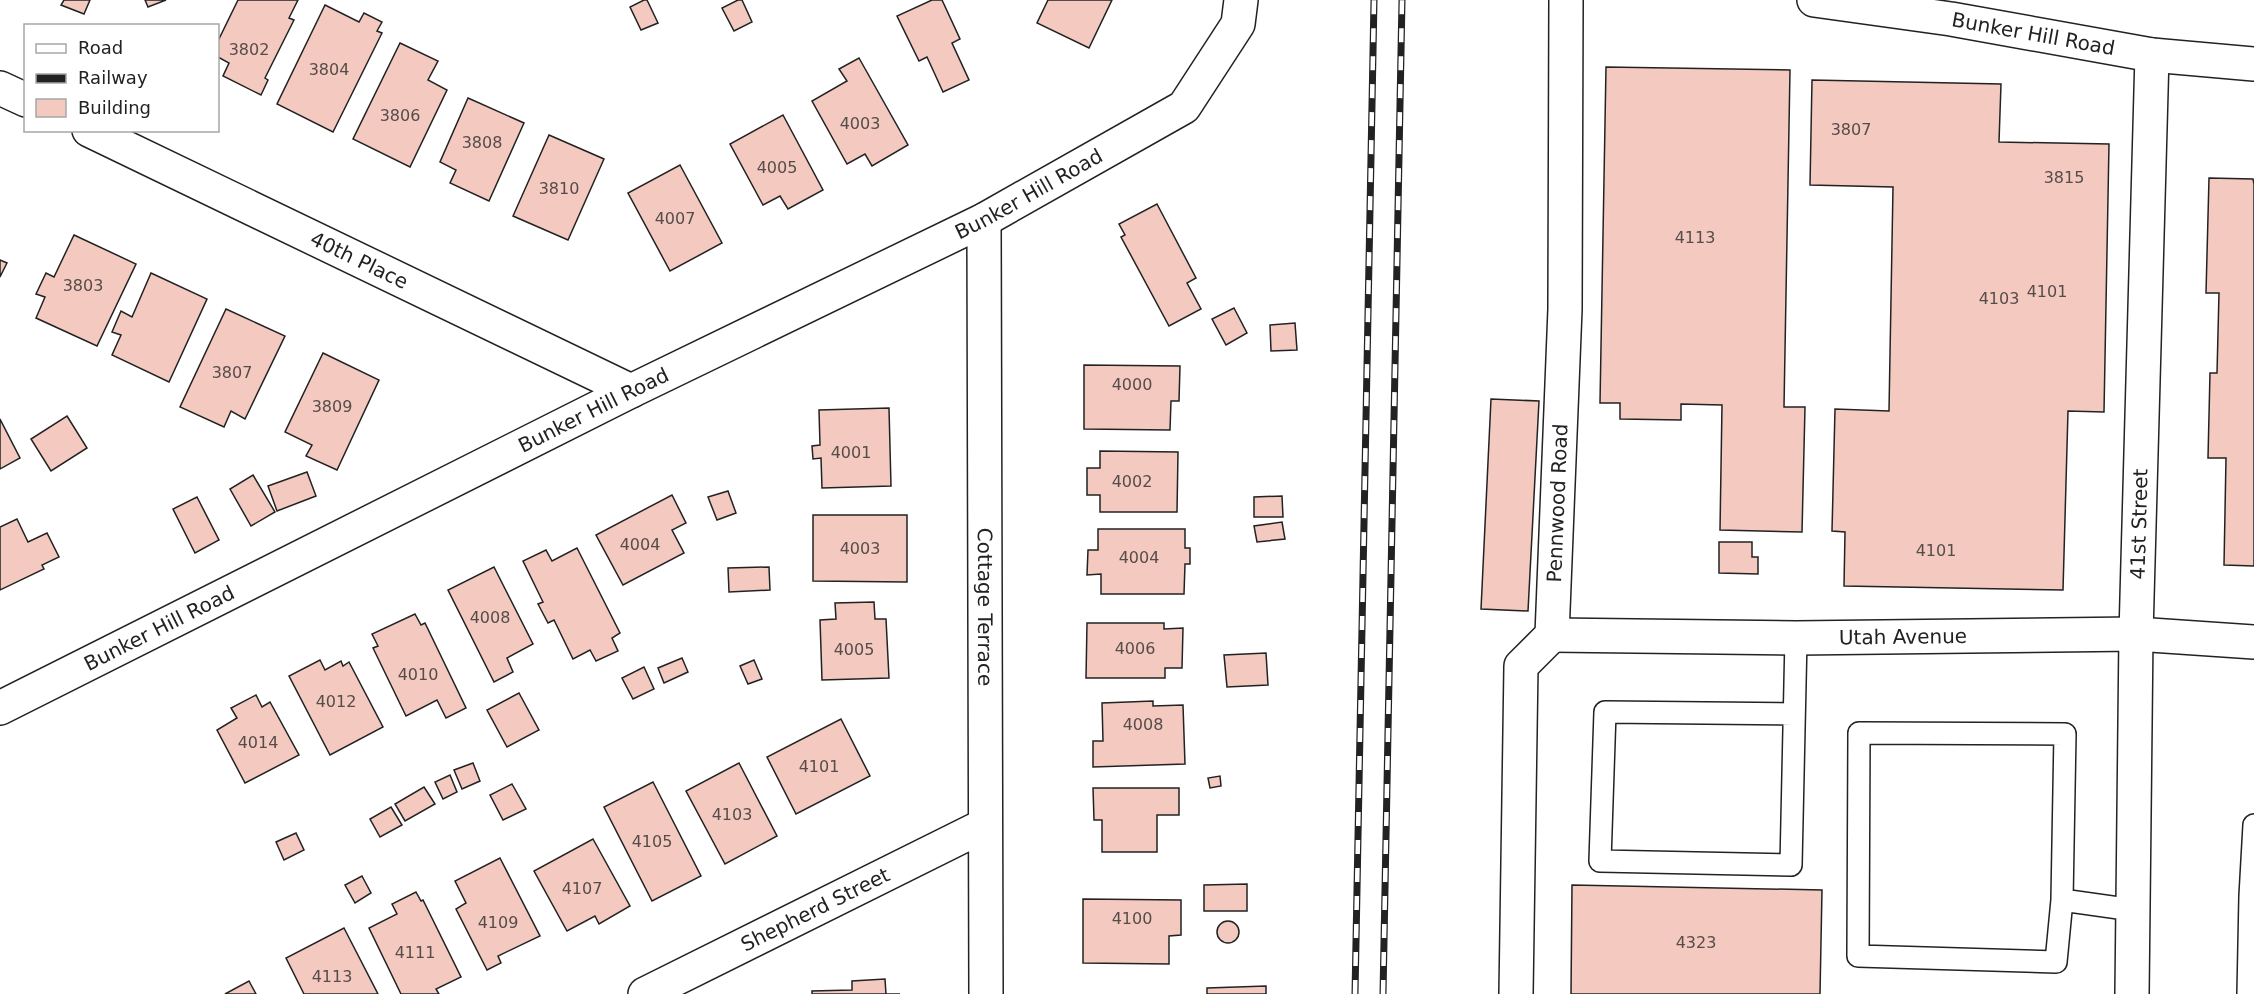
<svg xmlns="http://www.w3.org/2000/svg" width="2254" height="994" viewBox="0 0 2254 994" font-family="'DejaVu Sans',sans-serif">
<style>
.building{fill:#f3c9c0;stroke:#222;stroke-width:1.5}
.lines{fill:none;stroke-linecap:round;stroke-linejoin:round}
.service-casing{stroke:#222;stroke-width:24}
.minor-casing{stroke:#222;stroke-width:36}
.service{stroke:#fff;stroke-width:21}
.minor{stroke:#fff;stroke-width:33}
.rail-casing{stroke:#222;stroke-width:7}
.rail{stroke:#fff;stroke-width:4.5;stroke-dasharray:14;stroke-linecap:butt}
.labels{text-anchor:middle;stroke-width:4.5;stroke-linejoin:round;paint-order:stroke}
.number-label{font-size:16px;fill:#564c4a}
.street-label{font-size:20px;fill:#222;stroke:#fff}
</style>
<rect width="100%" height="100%" fill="#fff"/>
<g class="building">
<polygon points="64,0 90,0 84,14 61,5"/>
<polygon points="145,0 166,0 148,7"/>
<polygon points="238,0 298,0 289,18 294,20 265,78 268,80 261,95 223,76 229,63 218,57 218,41"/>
<polygon points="644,0 647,0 658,23 641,30 630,7"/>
<polygon points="738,0 742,0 752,22 734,31 722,8"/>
<polygon points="932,0 942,0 960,39 952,43 969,80 943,92 927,57 919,61 897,16"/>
<polygon points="1048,0 1112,0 1089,48 1037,23"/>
<polygon points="325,5 359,22 364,13 382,22 377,31 382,33 333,132 277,104"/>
<polygon points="400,43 438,61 428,80 447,90 410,167 353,139"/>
<polygon points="859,58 908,145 872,166 865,154 847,164 812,101 847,81 839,69"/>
<polygon points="1606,67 1790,70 1784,407 1805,407 1802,532 1720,530 1722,405 1681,404 1681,420 1620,419 1620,403 1600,403"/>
<polygon points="1812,80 2001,84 1999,142 2109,144 2104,412 2068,411 2063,590 1844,586 1845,532 1832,531 1835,409 1889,411 1893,187 1810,185"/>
<polygon points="468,98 524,123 489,201 450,183 456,170 440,162"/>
<polygon points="783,115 823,190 788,209 780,196 763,205 730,144"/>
<polygon points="549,135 604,159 568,240 513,216"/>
<polygon points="680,165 722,243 670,271 628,193"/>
<polygon points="2209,178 2253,179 2254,184 2254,566 2224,565 2226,458 2208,458 2210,373 2217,373 2219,293 2206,293"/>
<polygon points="1157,204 1196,278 1187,283 1201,309 1169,326 1121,237 1125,235 1119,224"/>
<polygon points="74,235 136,264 97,346 36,318 45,297 36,294 46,273 54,277"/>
<polygon points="0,260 7,263 0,277"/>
<polygon points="151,273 207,299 169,382 112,355 121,335 112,332 121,311 132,317"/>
<polygon points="1234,308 1247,333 1226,345 1212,319"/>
<polygon points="226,309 285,336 245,419 231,411 224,427 180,407"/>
<polygon points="1295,323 1297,350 1271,351 1270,325"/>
<polygon points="323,353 379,380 337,470 306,456 312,445 285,432"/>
<polygon points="1084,365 1180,366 1179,401 1171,401 1170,430 1084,429"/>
<polygon points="1491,399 1539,401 1528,611 1481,609"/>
<polygon points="889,408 891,486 822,488 821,458 813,459 812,446 820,445 819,410"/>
<polygon points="67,416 87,448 51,471 31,439"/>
<polygon points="0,419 20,458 0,469"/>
<polygon points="1100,451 1178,452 1177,512 1100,512 1100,495 1087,495 1087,468 1100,468"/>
<polygon points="307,472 316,496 277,511 268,486"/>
<polygon points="253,475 275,512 251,526 230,489"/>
<polygon points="728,491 736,513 717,520 708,497"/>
<polygon points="672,495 686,523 672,530 684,553 623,585 596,535"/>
<polygon points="1282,496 1283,517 1254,517 1254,497"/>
<polygon points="197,497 219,540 195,553 173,509"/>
<polygon points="813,515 907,515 907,582 813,581"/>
<polygon points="17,519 28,542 47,533 59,557 42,565 44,569 0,590 0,527"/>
<polygon points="1282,522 1285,539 1257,542 1254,526"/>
<polygon points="1098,529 1185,529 1185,548 1190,548 1190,564 1185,564 1184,594 1101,594 1101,574 1087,575 1088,550 1098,550"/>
<polygon points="1719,542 1752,542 1752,557 1758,557 1758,574 1719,573"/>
<polygon points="577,548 620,633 612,638 618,651 596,661 590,650 573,659 554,620 548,623 538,604 543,602 523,561 546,550 552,561"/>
<polygon points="494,567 533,644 507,658 513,672 494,682 448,590"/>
<polygon points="769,567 770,590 729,592 728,568"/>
<polygon points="874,602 875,619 886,619 889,678 822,680 820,620 836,619 835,603"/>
<polygon points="415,614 421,625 425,623 466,708 446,718 437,700 406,716 373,648 378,646 372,634"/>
<polygon points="1087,623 1164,623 1164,629 1183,628 1182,668 1165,668 1165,678 1086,678"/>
<polygon points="1266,653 1268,685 1227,687 1224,655"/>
<polygon points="682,658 688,672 664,683 658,668"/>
<polygon points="320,660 325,670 341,661 343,666 349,662 383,727 330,755 289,676"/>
<polygon points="754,660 762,679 748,684 740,666"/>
<polygon points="644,667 654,689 633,699 622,678"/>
<polygon points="519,693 539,730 507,747 487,710"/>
<polygon points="256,695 262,707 270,702 299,755 245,783 217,730 237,718 231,708"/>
<polygon points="1153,701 1153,706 1183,705 1185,764 1093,767 1093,741 1103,741 1102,703"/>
<polygon points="841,719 870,776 796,814 767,757"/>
<polygon points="473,763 480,781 462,789 454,770"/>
<polygon points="739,763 777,836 725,864 686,791"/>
<polygon points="450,775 457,792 443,799 435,782"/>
<polygon points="1220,776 1221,786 1210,788 1208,778"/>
<polygon points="653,782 701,876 652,901 604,807"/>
<polygon points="512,784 526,809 503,820 490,795"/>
<polygon points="424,787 435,804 405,821 395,804"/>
<polygon points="1093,788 1179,788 1179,815 1157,815 1157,852 1102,852 1102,820 1094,820"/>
<polygon points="391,807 402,825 380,837 370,819"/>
<polygon points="296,833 304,850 284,860 276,842"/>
<polygon points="593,839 630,906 599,924 595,916 567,931 534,871"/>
<polygon points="500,858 540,936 498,956 501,963 487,970 456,909 466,903 455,881"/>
<polygon points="362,876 371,893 355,903 345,885"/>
<polygon points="1247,884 1247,911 1204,911 1204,885"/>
<polygon points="1572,885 1822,890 1820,994 1571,994"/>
<polygon points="416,892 421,901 423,900 461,977 436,989 439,994 401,994 369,928 397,914 392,904"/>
<polygon points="1083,899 1181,900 1181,935 1169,936 1169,964 1083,963"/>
<circle cx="1228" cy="932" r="11"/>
<polygon points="344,928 378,994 304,994 286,958"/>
<polygon points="885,979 886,994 900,994 812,994 812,991 852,990 852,981"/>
<polygon points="249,981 256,994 225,994"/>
<polygon points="1266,986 1266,994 1207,994 1207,988"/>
</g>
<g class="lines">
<g class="service-casing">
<g id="service">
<polyline points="1794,714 1605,712 1600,861 1791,865 1796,638"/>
<polyline points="2062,900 2056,962 1858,956 1859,733 2065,734 2062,900 2133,910"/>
<polyline points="2248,994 2250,896 2254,825"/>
</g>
</g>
<g class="minor-casing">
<g id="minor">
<path id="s1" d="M1814,0l137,19 201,36 102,9"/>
<polyline points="0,88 26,100"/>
<path id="s2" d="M89,130l542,261"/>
<path id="s3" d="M984,220l2,774"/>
<path id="s4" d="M1552,635l244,3 340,-4 118,8"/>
<path id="s5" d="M0,708l631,-317 353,-171 200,-113 54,-83 3,-24"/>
<path id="s6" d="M645,994l340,-169"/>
<path id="s7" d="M1516,994l5,-328 31,-31 13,-326 1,-309"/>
<path id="s8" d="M2132,994l4,-360 16,-579"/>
</g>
</g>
<use href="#service" class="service"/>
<use href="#minor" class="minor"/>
<g class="rail-casing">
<g id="rail">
<polyline points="1355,994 1374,0"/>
<polyline points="1383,994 1402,0"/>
</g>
</g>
<use href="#rail" class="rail"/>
</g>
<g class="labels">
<g class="number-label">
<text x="249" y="55">3802</text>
<text x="329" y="75">3804</text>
<text x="400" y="121">3806</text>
<text x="860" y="129">4003</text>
<text x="1851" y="135">3807</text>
<text x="482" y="148">3808</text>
<text x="777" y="173">4005</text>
<text x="2064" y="183">3815</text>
<text x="559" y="194">3810</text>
<text x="675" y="224">4007</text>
<text x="1695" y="243">4113</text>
<text x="83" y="291">3803</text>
<text x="2047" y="297">4101</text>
<text x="1999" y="304">4103</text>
<text x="232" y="378">3807</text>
<text x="1132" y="390">4000</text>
<text x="332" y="412">3809</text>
<text x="851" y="458">4001</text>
<text x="1132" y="487">4002</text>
<text x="640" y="550">4004</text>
<text x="860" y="554">4003</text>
<text x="1936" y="556">4101</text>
<text x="1139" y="563">4004</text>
<text x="490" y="623">4008</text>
<text x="1135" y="654">4006</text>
<text x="854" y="655">4005</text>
<text x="418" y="680">4010</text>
<text x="336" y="707">4012</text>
<text x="1143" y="730">4008</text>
<text x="258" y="748">4014</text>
<text x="819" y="772">4101</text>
<text x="732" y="820">4103</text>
<text x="652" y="847">4105</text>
<text x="582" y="894">4107</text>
<text x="1132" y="924">4100</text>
<text x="498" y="928">4109</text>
<text x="1696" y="948">4323</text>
<text x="415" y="958">4111</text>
<text x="332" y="982">4113</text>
</g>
<g class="street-label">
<text dy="7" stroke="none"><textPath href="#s1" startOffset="222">Bunker Hill Road</textPath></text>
<text dy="7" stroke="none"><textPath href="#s5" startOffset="1150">Bunker Hill Road</textPath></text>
<text dy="7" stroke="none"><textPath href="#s2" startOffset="300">40th Place</textPath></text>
<text dy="7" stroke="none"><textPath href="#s5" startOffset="664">Bunker Hill Road</textPath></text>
<text dy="7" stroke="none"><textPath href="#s7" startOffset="504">Pennwood Road</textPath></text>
<text dy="7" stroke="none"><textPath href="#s8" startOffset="470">41st Street</textPath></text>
<text dy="7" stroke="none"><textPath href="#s3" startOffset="387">Cottage Terrace</textPath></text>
<text dy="7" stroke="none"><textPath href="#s5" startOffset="178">Bunker Hill Road</textPath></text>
<text dy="7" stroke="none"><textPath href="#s4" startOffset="351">Utah Avenue</textPath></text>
<text dy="7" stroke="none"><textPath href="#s6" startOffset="190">Shepherd Street</textPath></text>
</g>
</g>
<rect x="24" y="24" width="195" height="108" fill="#ffffff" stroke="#a7a7a7" stroke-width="1.5"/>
<rect x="36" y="44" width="30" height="9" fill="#ffffff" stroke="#a7a7a7" stroke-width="1.5"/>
<text x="78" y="54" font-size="18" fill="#222222">Road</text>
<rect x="36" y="74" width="30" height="9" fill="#222222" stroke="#a7a7a7" stroke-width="1.5"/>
<text x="78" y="84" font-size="18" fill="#222222">Railway</text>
<rect x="36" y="99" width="30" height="18" fill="#f3c9c0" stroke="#a7a7a7" stroke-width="1.5"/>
<text x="78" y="114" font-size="18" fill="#222222">Building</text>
</svg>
